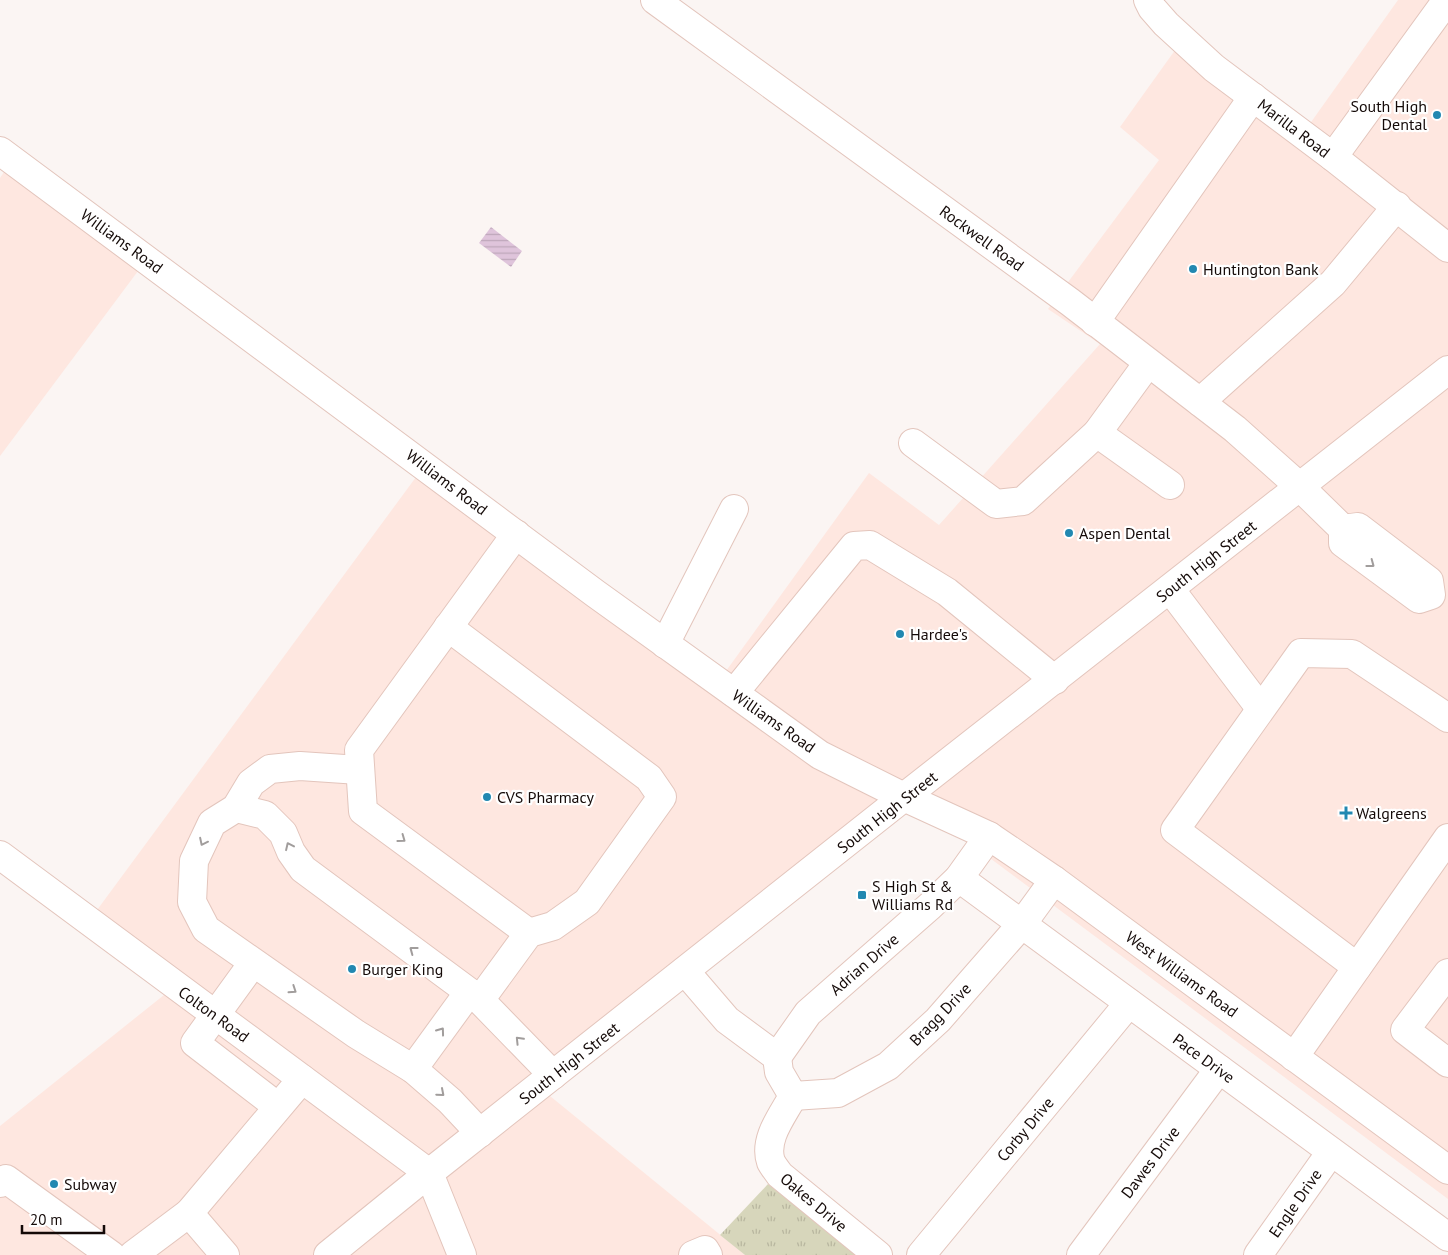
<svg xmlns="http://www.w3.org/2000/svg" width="1448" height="1255" viewBox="0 0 1448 1255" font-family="'PT Sans',sans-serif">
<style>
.built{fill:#fee7e0}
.grass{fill:url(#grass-tufts)}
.water{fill:url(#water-rules)}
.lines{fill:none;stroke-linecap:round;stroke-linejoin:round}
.minor-casing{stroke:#e3c5bc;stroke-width:30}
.major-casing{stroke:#e3c5bc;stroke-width:30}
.minor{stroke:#fff;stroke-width:28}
.major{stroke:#fff;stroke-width:28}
.oneway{stroke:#a19d9c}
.poi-dot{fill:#2288b1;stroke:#fff;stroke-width:2}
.labels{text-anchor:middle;stroke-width:4.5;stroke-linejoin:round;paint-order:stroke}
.poi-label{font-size:16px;fill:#140a08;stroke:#fff;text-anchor:start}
.street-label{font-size:16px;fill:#140a08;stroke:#fff}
</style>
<defs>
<pattern id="grass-tufts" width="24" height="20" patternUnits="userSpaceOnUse" patternTransform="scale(1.25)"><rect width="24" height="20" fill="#d7d6bb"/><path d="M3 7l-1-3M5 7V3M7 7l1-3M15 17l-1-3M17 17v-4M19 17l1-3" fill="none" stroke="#b8b69f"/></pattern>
<pattern id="water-rules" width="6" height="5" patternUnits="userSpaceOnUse" patternTransform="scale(1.25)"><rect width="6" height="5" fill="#dfc4db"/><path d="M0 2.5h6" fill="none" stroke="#bea7ba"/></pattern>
</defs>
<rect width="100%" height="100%" fill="#fbf5f3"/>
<g class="built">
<polygon points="1398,0 1448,0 1448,1199 901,792 550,1096 745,1255 0,1255 0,1126 169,991 86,925 419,473 713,689 869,473 939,525 1100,344 1048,309 1159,160 1120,127 1178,46 1299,139"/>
<polygon points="4,172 138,271 0,456 0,178"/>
</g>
<polygon class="grass" points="768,1184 858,1255 745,1255 720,1235"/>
<polygon class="water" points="491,227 522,251 511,267 479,243"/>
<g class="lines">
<g class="minor-casing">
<g id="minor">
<polyline points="655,0 1070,302 1235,429 1300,487 1343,529 1343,543 1419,599 1431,595 1429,581 1358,527 1343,529"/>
<polyline points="1148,0 1152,8 1166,24 1214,68 1333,157 1448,248"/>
<polyline points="1333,157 1447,0"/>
<polyline points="1095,322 1253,97"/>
<polyline points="1148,363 1097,433 1170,485"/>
<polyline points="1200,402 1333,283 1397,206"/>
<polyline points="913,443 996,504 1023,501 1097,433"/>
<polyline points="516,534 359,750 363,811 529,933"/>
<polyline points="1170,589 1260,708"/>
<polyline points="448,627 649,778 662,797 587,902 553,926 529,933 480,1000"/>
<polyline points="665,644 734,509"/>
<polyline points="734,693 854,546 870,545 947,592 1055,680"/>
<polyline points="359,770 300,766 270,769 251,783 236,808 212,823 194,861 192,902 206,929 356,1034 413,1069 450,1101 480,1133"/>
<polyline points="904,797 989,836 1054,880 1448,1170"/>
<polyline points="236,808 265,815 283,833 291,852 303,869 480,1000 553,1075"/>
<polyline points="0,855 429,1173 462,1255"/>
<polyline points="959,878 1448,1237"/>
<polyline points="253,963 195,1043 277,1106"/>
<polyline points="1357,967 1175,830 1301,653 1352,654 1448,718"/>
<polyline points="685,971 727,1020 777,1057"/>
<polyline points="1448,973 1405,1030 1448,1063"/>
<polyline points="777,1057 808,1013 930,906 959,878 989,836"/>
<path d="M777,1057l2,15 14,24c-10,19 -30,43 -22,66 2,4 6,9 9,13l98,80"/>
<polyline points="1294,1057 1448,838"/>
<polyline points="413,1069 469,992"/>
<polyline points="793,1096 838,1093 888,1066 938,1020 1022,924 1054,880"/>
<polyline points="0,1183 6,1179 111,1255"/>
<polyline points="133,1255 189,1213"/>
<polyline points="225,1255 189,1213 302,1079"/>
<polyline points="693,1255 705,1250 708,1255"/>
<polyline points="921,1255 1129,1003"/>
<polyline points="1081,1255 1219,1069"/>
<polyline points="1258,1255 1331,1152"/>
</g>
</g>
<g class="major-casing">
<g id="major">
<polyline points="0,151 596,594 763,714 820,755 904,797"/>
<polyline points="328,1255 429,1173 904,797 1448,370"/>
</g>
</g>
<use href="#minor" class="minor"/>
<use href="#major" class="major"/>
</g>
<defs><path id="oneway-chevron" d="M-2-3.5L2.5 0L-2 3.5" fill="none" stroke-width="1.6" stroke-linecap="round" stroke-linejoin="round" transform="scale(1.25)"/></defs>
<g class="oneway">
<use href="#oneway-chevron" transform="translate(1371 564) rotate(37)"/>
<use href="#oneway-chevron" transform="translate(402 839) rotate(36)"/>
<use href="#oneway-chevron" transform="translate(203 842) rotate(116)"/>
<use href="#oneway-chevron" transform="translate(289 846) rotate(-115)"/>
<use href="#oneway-chevron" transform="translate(413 950) rotate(-143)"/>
<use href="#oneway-chevron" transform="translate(293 990) rotate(34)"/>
<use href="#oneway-chevron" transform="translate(441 1031) rotate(-54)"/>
<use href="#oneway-chevron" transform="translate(519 1040) rotate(-134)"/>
<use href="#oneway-chevron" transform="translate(441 1093) rotate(41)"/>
</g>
<g class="poi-dot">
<circle cx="1437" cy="115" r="5"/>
<circle cx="1193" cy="269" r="5"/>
<circle cx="1069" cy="533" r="5"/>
<circle cx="900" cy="634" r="5"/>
<circle cx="487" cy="797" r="5"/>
<path d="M1343.5 805.5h5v5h5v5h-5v5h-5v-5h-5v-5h5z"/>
<rect x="857" y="890" width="10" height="10" rx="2.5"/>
<circle cx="352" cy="969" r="5"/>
<circle cx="54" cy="1184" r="5"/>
</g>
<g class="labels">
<g class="poi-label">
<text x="1427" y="112" text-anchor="end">South High<tspan x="1427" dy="18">Dental</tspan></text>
<text x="1203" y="275">Huntington Bank</text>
<text x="1079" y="539">Aspen Dental</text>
<text x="910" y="640">Hardee's</text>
<text x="497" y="803">CVS Pharmacy</text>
<text x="1356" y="819">Walgreens</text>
<text x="872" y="892">S High St &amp;<tspan x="872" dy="18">Williams Rd</tspan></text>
<text x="362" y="975">Burger King</text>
<text x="64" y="1190">Subway</text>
</g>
<g class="street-label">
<text transform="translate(1294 128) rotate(37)" y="6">Marilla Road</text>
<text transform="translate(982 238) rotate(36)" y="6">Rockwell Road</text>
<text transform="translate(122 241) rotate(36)" y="6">Williams Road</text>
<text transform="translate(447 482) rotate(37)" y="6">Williams Road</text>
<text transform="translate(1206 561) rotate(-38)" y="6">South High Street</text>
<text transform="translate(774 721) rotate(35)" y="6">Williams Road</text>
<text transform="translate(887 812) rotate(-38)" y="6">South High Street</text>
<text transform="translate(864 964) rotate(-41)" y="6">Adrian Drive</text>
<text transform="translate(1182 974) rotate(36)" y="6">West Williams Road</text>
<text transform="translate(214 1014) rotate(36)" y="6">Colton Road</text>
<text transform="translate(940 1014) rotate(-46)" y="6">Bragg Drive</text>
<text transform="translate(1204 1058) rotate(36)" y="6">Pace Drive</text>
<text transform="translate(569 1063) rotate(-38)" y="6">South High Street</text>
<text transform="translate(1025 1129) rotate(-50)" y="6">Corby Drive</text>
<text transform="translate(1150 1162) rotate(-53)" y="6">Dawes Drive</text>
<text transform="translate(814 1202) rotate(40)" y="6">Oakes Drive</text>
<text transform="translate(1295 1203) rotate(-55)" y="6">Engle Drive</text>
</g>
</g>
<path d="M22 1225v8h82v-8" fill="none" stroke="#140a08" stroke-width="2.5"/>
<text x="30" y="1225" font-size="15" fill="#140a08" stroke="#ffffff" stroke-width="4" paint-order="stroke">20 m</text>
</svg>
